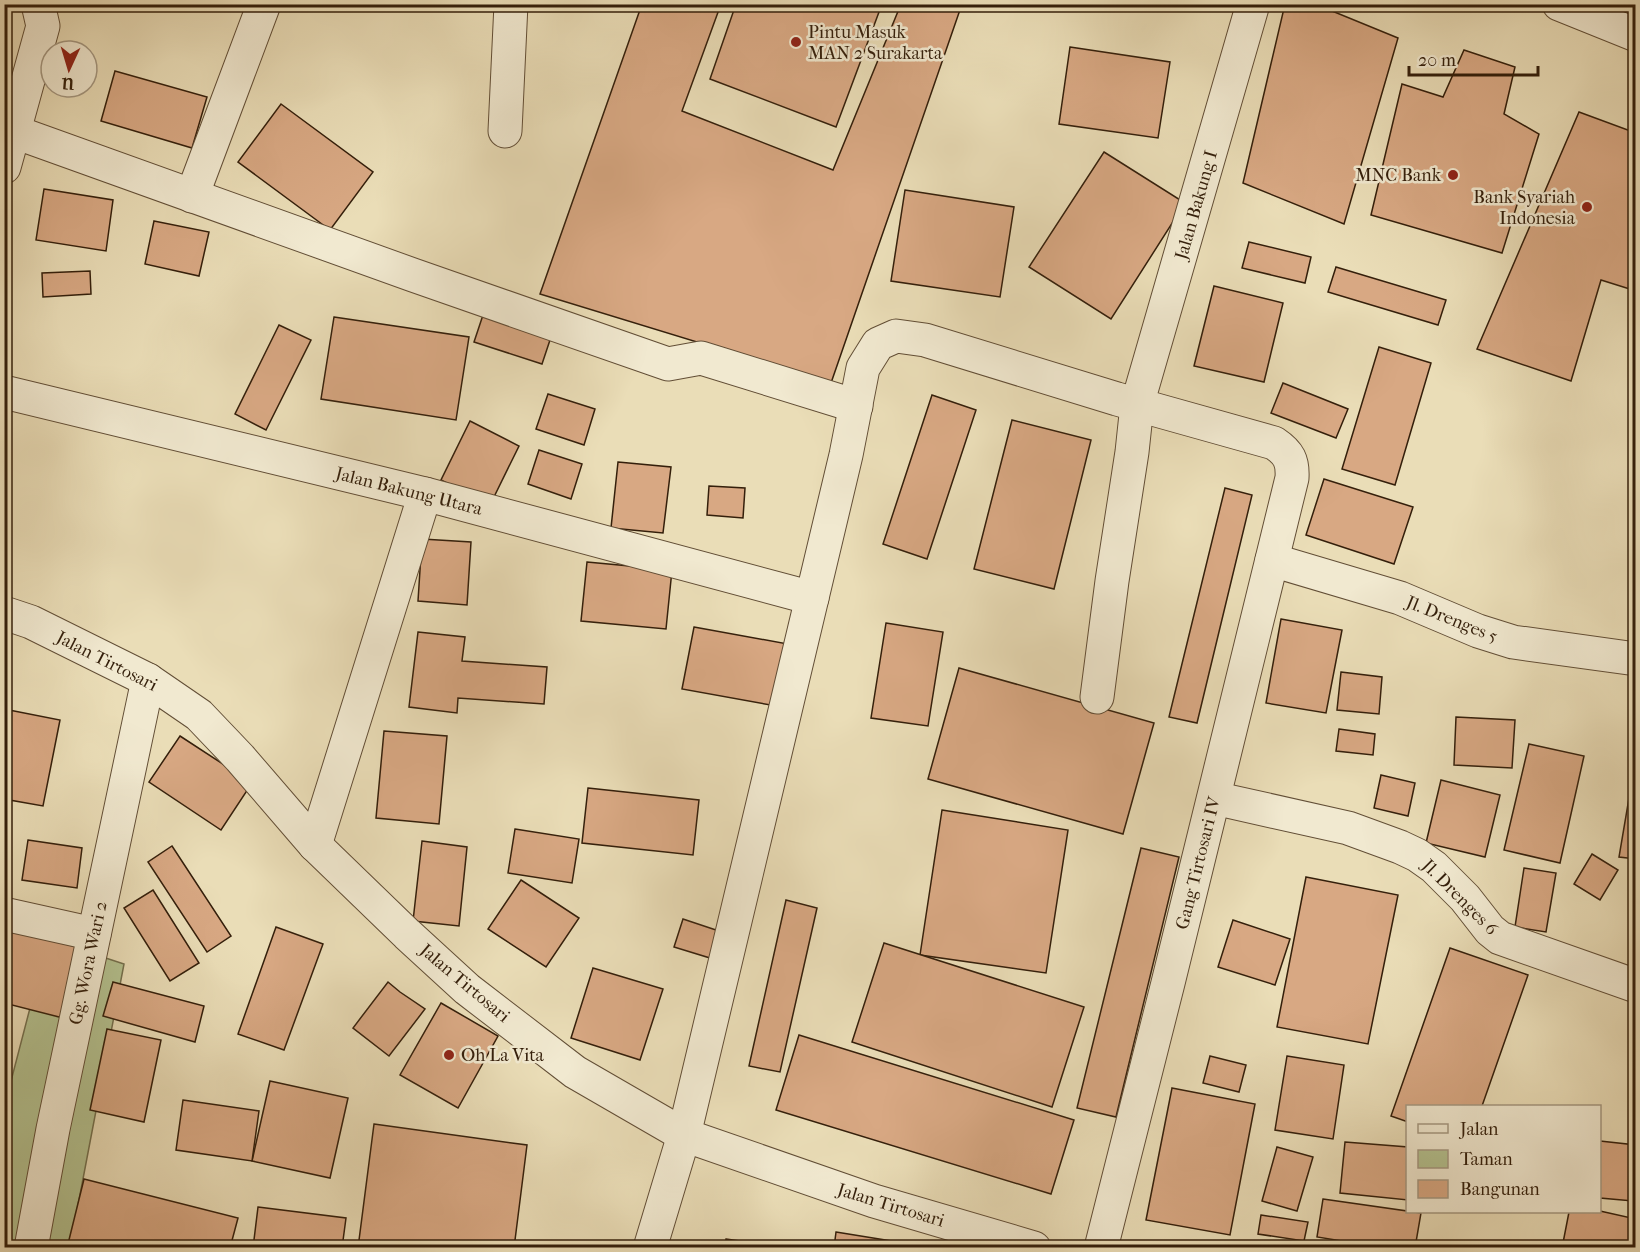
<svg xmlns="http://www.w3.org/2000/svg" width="1640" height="1252" viewBox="0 0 1640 1252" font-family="'IM FELL French Canon',serif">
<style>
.green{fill:#b4c290;stroke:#74704e;stroke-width:1.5}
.building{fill:#d8a883;stroke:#341f0b;stroke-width:1.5}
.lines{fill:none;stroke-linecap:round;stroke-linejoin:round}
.minor-casing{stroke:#624e36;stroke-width:35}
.minor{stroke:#f1e9d0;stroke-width:33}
.poi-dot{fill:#8f2418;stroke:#f1e9d0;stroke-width:2}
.labels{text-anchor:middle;stroke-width:5;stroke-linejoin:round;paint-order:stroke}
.poi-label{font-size:18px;fill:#341f0b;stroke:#f1e9d0;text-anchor:start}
.street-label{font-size:18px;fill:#341f0b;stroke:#f1e9d0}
</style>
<rect width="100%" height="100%" fill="#eaddb7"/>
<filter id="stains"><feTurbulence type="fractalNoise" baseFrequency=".00333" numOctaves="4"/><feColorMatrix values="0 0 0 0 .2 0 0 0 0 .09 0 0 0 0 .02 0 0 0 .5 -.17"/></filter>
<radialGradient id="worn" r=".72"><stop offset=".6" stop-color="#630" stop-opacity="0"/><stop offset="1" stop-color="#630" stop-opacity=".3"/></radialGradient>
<polygon class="green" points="48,939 124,964 70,1247 5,1248 5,1104"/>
<g class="building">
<polygon points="642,4 721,4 682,111 833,170 901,4 962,4 831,383 540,294"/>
<polygon points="736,4 882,4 836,127 710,79"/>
<polygon points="1285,4 1315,4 1398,38 1344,224 1243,183"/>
<polygon points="1070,47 1170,62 1158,138 1059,124"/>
<polygon points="1464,50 1515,67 1504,114 1539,134 1502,253 1371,215 1402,84 1443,97"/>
<polygon points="115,71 207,97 192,148 101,121"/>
<polygon points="281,104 373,172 330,230 238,162"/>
<polygon points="1579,112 1636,133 1636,291 1601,280 1571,381 1477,349"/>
<polygon points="1104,152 1185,203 1111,319 1029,267"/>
<polygon points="44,189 113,200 106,251 36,240"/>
<polygon points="905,190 1014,207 1000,297 891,281"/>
<polygon points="154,221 209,232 199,276 145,264"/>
<polygon points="1249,242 1311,257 1305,283 1242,268"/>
<polygon points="1336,267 1446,300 1438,325 1328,292"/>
<polygon points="90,271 91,294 43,297 42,273"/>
<polygon points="1214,286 1283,303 1264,382 1194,366"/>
<polygon points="485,309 553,331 542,364 474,342"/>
<polygon points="334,317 469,337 456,420 321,399"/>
<polygon points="279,325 311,340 266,430 235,414"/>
<polygon points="1379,347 1431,363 1395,485 1342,469"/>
<polygon points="1283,383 1348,409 1336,438 1271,413"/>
<polygon points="548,394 595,409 584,445 536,429"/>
<polygon points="932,395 976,410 927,559 883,544"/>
<polygon points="1012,420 1091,440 1054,589 974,569"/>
<polygon points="470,421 519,446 490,505 441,480"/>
<polygon points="539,450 582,464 571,499 528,484"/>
<polygon points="618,462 671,467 663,533 611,528"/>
<polygon points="1324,479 1413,507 1394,564 1306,535"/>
<polygon points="709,486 745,488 743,518 707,515"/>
<polygon points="1225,488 1252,495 1197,723 1169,717"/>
<polygon points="422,539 471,542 467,605 418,601"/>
<polygon points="587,562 672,570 666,629 581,621"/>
<polygon points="1281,619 1342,630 1326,713 1266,703"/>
<polygon points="886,623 943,632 928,726 871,718"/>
<polygon points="694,627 788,644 776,706 682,689"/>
<polygon points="418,632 465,637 462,661 547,667 544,704 458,698 457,713 409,707"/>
<polygon points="959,668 1154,723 1123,834 928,779"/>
<polygon points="1341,672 1382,677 1379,714 1337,710"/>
<polygon points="4,709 60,720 43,806 4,799"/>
<polygon points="1456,717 1515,720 1512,768 1454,765"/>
<polygon points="1339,729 1375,734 1373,755 1336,751"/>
<polygon points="384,731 447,736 439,824 376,818"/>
<polygon points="180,736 252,783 221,830 149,782"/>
<polygon points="1529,744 1584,756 1560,863 1504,850"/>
<polygon points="1381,775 1415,783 1408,816 1374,808"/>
<polygon points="1441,780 1500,795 1485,857 1426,843"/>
<polygon points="588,788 699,800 693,855 582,843"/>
<polygon points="1629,798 1636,800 1636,859 1619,857"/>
<polygon points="942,810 1068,830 1046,973 920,955"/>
<polygon points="515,829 579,839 572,883 508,873"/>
<polygon points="28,840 82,848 77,888 22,880"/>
<polygon points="422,841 467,847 459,926 413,921"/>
<polygon points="172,846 231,936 207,952 148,862"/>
<polygon points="1141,848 1179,857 1116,1117 1077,1108"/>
<polygon points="1592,854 1618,870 1600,900 1574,884"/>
<polygon points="1524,868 1556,873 1546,932 1515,927"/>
<polygon points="1306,877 1398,895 1368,1044 1277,1027"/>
<polygon points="521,880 579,918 546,967 488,929"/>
<polygon points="153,890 199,963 170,981 124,908"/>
<polygon points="786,900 817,908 780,1072 749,1066"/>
<polygon points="683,919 719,931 710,958 674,947"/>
<polygon points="1233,920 1290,939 1275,985 1218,967"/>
<polygon points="276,927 323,944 284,1050 238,1034"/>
<polygon points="4,928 81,948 63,1018 4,1003"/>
<polygon points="884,943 1084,1007 1052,1107 852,1042"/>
<polygon points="1450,948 1528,975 1482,1106 1408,1106 1408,1122 1391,1116"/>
<polygon points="593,968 663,989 640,1060 571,1038"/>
<polygon points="113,982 204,1006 195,1042 103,1016"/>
<polygon points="388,982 400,992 425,1009 389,1056 353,1028"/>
<polygon points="441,1003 498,1036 458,1108 400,1075"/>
<polygon points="107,1029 161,1040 144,1122 90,1110"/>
<polygon points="799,1035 1074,1120 1051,1194 776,1110"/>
<polygon points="1210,1056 1246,1065 1239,1092 1203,1083"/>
<polygon points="1287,1056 1344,1065 1333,1139 1275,1130"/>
<polygon points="270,1081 348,1098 330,1178 252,1161"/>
<polygon points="1172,1088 1255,1104 1230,1235 1146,1220"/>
<polygon points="183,1100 259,1111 252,1161 176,1150"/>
<polygon points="374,1124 527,1145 514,1248 358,1248"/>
<polygon points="1600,1141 1636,1145 1633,1201 1600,1198"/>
<polygon points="1345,1142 1408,1147 1408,1200 1340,1193"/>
<polygon points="1277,1147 1313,1157 1297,1211 1262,1201"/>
<polygon points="84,1179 238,1218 230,1248 67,1248"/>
<polygon points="1323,1199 1421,1213 1415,1248 1385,1248 1317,1237"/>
<polygon points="258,1207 346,1218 342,1248 253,1248"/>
<polygon points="1600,1211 1636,1219 1636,1248 1562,1248 1569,1212"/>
<polygon points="1261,1215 1308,1222 1304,1241 1258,1234"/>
<polygon points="836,1232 935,1248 834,1248"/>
<polygon points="726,1239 780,1247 780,1248 725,1248"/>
</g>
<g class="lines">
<g class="minor-casing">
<g id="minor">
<polyline points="1559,4 1636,35"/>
<polyline points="505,131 511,4"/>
<polyline points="15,132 413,275 668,364 701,358 856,406"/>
<polyline points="4,167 43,26 38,4"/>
<polyline points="192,196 264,4"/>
<polyline points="4,392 425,494 812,598"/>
<polyline points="1272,560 1400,598 1478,631 1513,642 1636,659"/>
<polyline points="4,613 31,622 148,680 199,715 240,758 315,845 407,934 467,989 575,1072 684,1135 874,1201 1034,1248"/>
<polyline points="1097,697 1112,581 1132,452 1137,405 1253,4"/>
<polyline points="1214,798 1348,828 1400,847 1417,855 1434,867 1465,898 1490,930 1500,938 1636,986"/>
<polyline points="315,845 425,494"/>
<polyline points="4,914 94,934"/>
<polyline points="31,1248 53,1129 148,680"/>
<path d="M650,1248l34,-113 162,-680 17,-87 15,-24 18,-8 29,4 192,59 157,44c15,10 19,18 18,35l-124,505 -67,265"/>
</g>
</g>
<use href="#minor" class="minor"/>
</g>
<g class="poi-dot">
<circle cx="796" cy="42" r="6"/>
<circle cx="1453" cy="175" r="6"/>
<circle cx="1587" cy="207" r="6"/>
<circle cx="449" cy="1055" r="6"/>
</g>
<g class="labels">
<g class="poi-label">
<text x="808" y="38">Pintu Masuk<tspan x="808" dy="21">MAN 2 Surakarta</tspan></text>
<text x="1441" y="181" text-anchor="end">MNC Bank</text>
<text x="1575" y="203" text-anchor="end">Bank Syariah<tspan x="1575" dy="21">Indonesia</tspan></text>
<text x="461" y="1061">Oh La Vita</text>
</g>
<g class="street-label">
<text transform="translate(1196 205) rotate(-74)" y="6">Jalan Bakung I</text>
<text transform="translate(409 491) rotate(14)" y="6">Jalan Bakung Utara</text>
<text transform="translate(1452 619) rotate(22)" y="6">Jl. Drenges 5</text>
<text transform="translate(107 661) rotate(27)" y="6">Jalan Tirtosari</text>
<text transform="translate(1198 863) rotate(-76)" y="6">Gang Tirtosari IV</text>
<text transform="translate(1460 897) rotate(45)" y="6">Jl. Drenges 6</text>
<text transform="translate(88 963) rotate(-78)" y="6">Gg. Wora Wari 2</text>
<text transform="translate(465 983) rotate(40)" y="6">Jalan Tirtosari</text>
<text transform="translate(891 1205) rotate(17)" y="6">Jalan Tirtosari</text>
</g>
</g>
<rect width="1640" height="1252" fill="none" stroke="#eaddb7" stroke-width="24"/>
<rect x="6" y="6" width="1628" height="1240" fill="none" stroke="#341f0b" stroke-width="3"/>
<rect x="12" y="12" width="1616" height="1228" fill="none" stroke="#341f0b" stroke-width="1.5"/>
<rect x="1406" y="1105" width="195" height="108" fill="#f1e9d0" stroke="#a59881" stroke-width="1.5"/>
<rect x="1418" y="1124" width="30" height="9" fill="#f1e9d0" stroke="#a59881" stroke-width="1.5"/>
<text x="1460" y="1135" font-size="18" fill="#341f0b">Jalan</text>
<rect x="1418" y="1150" width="30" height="18" fill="#b4c290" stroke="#a59881" stroke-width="1.5"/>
<text x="1460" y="1165" font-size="18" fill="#341f0b">Taman</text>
<rect x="1418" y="1180" width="30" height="18" fill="#d8a883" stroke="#a59881" stroke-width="1.5"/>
<text x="1460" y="1195" font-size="18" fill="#341f0b">Bangunan</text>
<g transform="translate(69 69) rotate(184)"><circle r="28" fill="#f1e9d0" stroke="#a59881" stroke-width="1.5"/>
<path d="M0-4.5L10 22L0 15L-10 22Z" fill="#8f2418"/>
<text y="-9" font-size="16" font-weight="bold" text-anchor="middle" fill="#341f0b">U</text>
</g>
<path d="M1409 66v9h129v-9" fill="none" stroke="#341f0b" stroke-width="3"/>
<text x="1418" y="66" font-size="18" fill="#341f0b" stroke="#f1e9d0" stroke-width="4.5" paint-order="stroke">20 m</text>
<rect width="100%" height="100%" filter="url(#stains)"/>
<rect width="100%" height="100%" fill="url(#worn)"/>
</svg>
